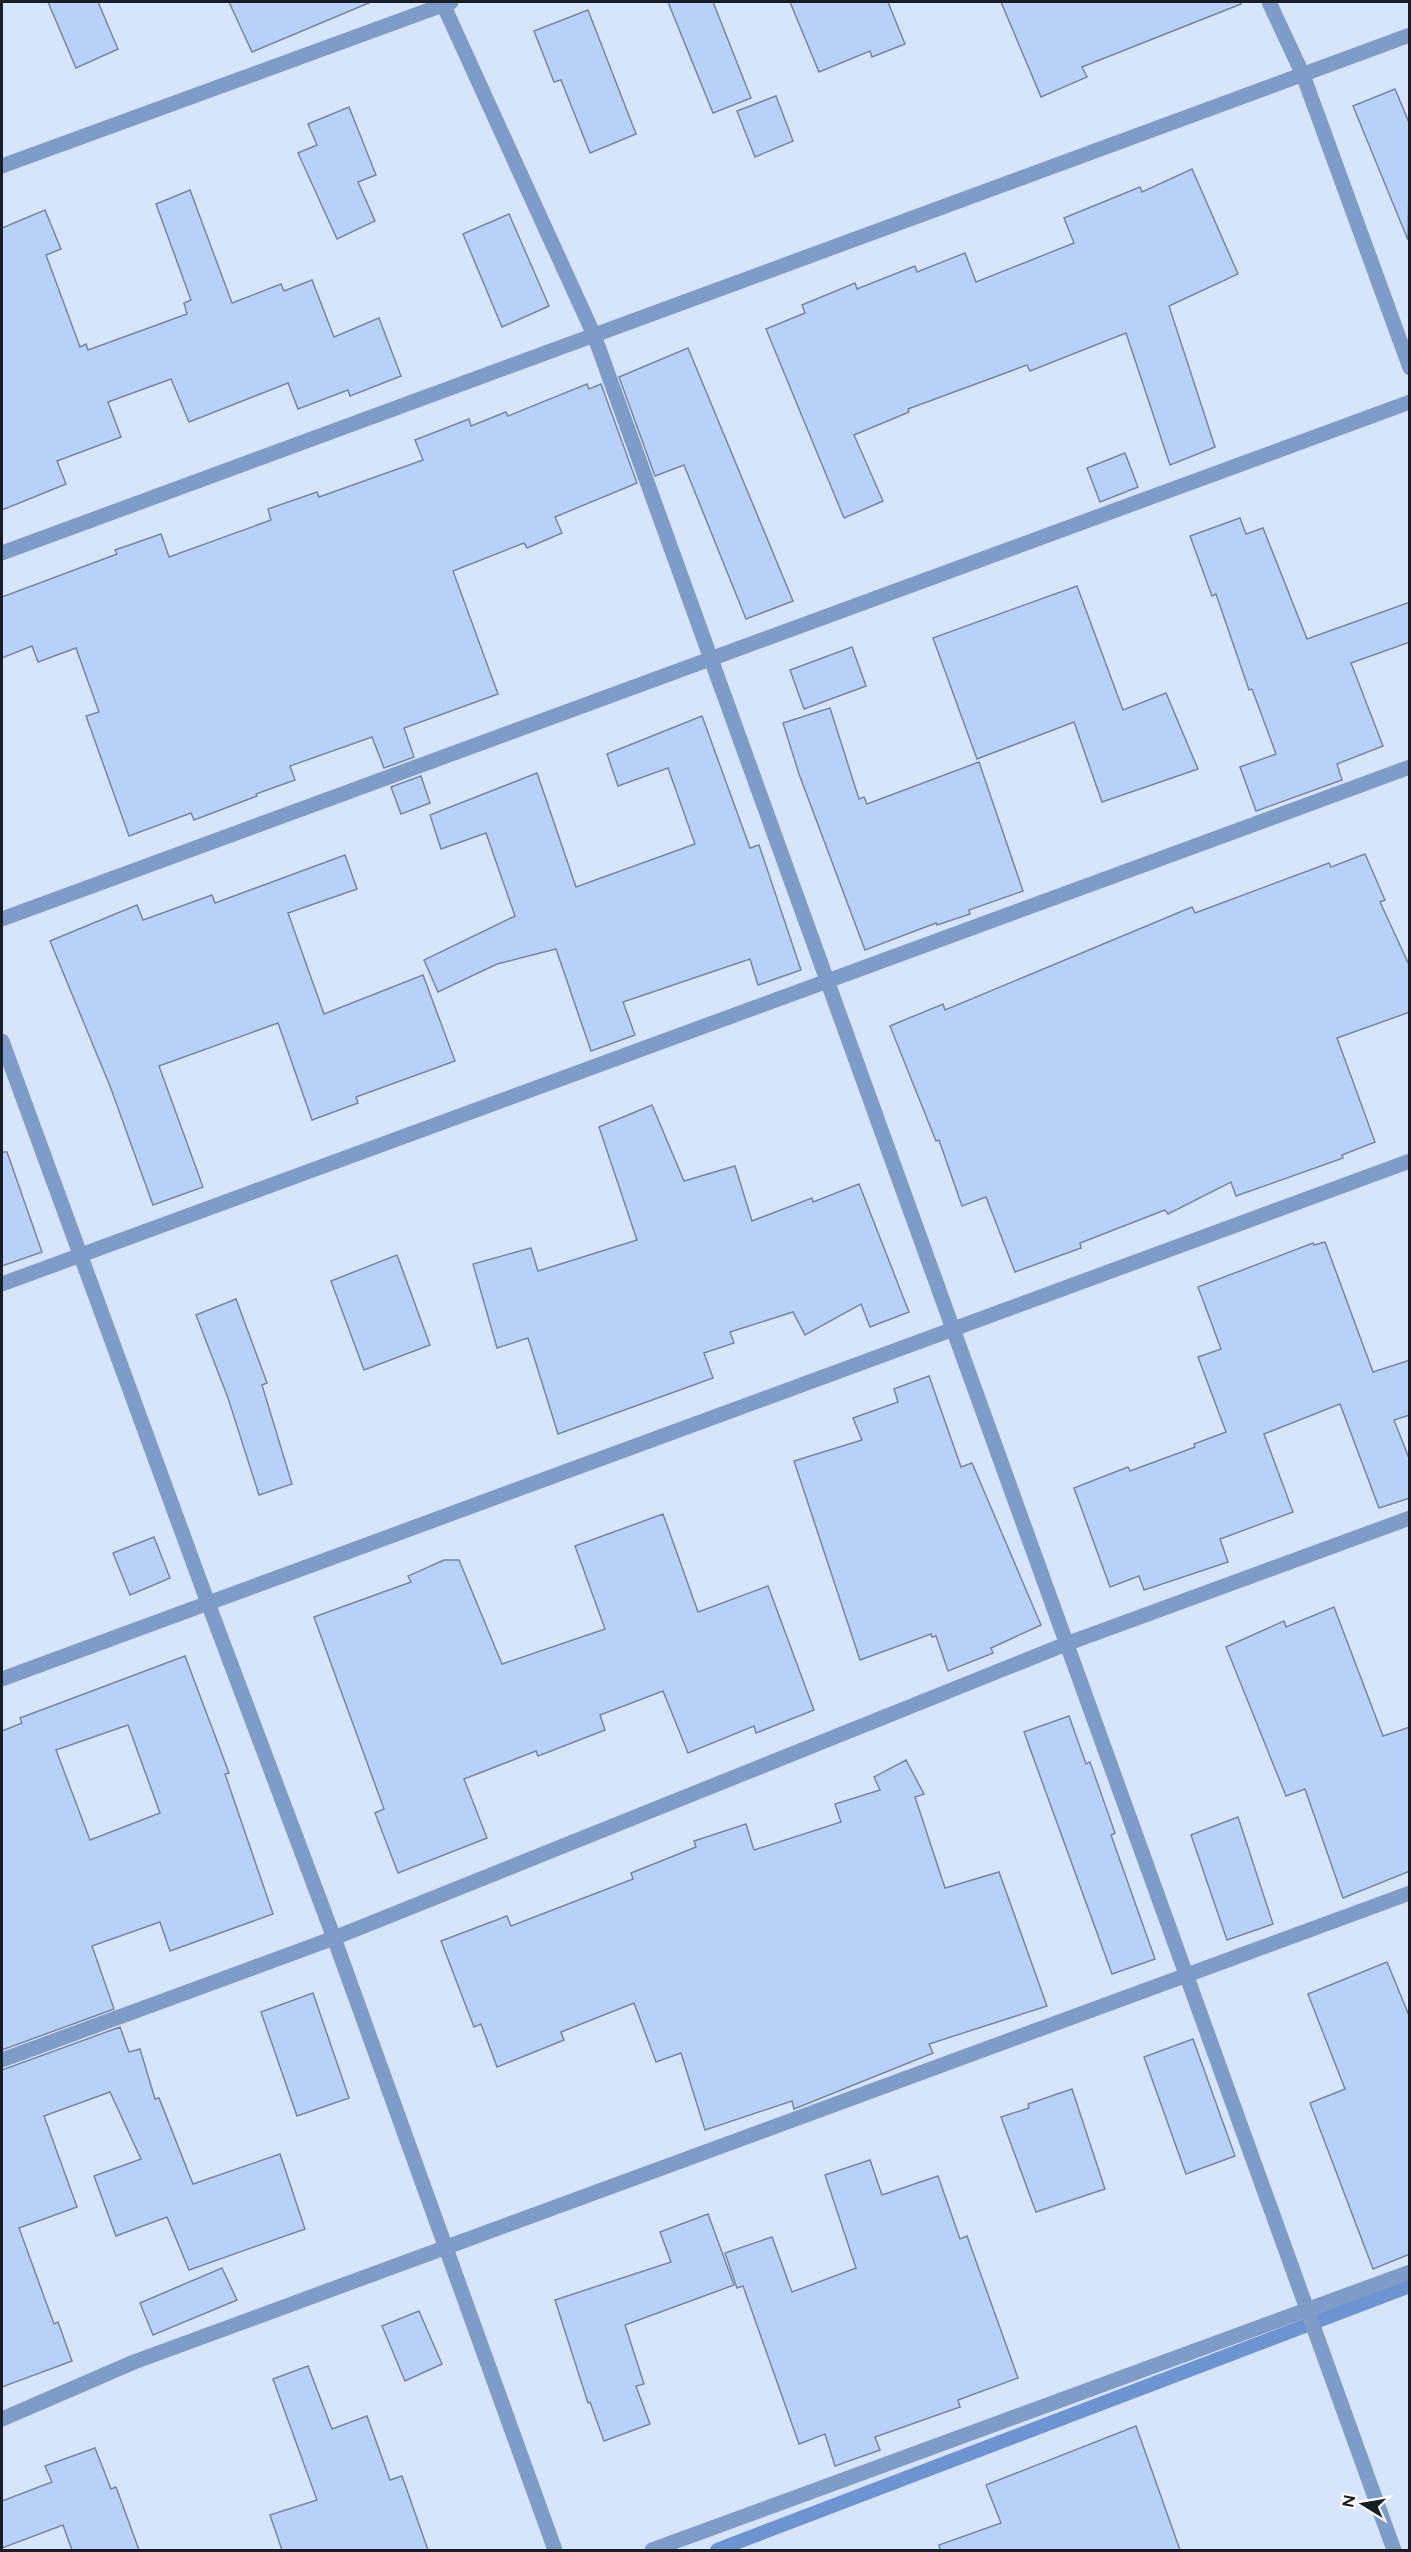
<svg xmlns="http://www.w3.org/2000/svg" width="1411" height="2552" viewBox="0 0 1411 2552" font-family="Figtree,sans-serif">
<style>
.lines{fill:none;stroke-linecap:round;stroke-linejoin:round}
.stream{stroke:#6d93d0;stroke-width:14}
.building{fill:#b9d1f8;stroke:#7787a1;stroke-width:1.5;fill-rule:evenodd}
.minor{stroke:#7f9bc7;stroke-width:15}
.tertiary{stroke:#7f9bc7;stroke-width:15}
</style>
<rect width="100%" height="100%" fill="#d7e5fc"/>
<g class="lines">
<polyline class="stream" points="717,2550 1410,2286"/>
</g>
<g class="building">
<polygon points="48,2 98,2 118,49 76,68"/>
<polygon points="229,2 371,2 252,52"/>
<polygon points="668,2 713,2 751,98 713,113"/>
<polygon points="790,2 888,2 905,44 872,57 870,51 819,72"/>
<polygon points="1001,2 1240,2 1241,4 1082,67 1087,77 1041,97"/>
<polygon points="588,10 636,134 590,153 561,80 554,82 534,31"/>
<polygon points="1395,89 1410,125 1408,240 1353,106"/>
<polygon points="776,96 793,141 755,157 737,111"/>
<polygon points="349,107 376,175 358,182 375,221 337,239 298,153 317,145 308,124"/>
<polygon points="1192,169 1238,274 1169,306 1215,447 1170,465 1126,333 1030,371 1027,365 908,409 909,412 854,435 883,501 844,518 766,329 805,313 802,305 855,283 857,289 915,266 917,272 965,253 976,282 1074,243 1064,218 1140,187 1142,192"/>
<polygon points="190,190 232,303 281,284 284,291 312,280 334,337 379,318 401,376 350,396 348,390 298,409 288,383 189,422 171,379 108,402 121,437 57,461 66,484 2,510 2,228 45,210 61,249 46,255 80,347 86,344 88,350 187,314 184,303 191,300 156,204"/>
<polygon points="509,214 549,306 502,327 463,234"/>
<polygon points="688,348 793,601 746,619 684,465 655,476 619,377"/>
<polygon points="587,384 589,389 601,384 637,483 555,517 562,533 527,548 524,543 453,571 498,694 404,728 414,757 384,768 372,737 290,766 295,780 256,794 257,796 194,820 191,813 129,836 86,716 99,712 76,648 38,662 32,646 2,658 2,597 117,554 115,550 161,534 169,557 271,520 268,509 317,492 319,497 423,460 415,440 469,419 471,426 506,412 508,416"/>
<polygon points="1125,453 1138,487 1100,502 1087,468"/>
<polygon points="1240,518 1246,534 1263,528 1307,639 1410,602 1410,642 1351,663 1383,746 1337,764 1342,780 1256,811 1240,767 1276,754 1252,689 1249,690 1216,594 1212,596 1190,536"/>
<polygon points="1077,586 1123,710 1166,693 1198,769 1102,802 1074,722 977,759 933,638"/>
<polygon points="852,647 866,686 804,709 790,670"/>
<polygon points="830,708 859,799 864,797 867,804 979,762 1023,891 969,910 970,914 937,925 936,923 865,950 799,774 783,723"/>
<polygon points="702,716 750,848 759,845 801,970 758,985 750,959 623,1002 635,1035 591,1051 556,949 497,964 438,992 424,960 515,916 486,833 441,849 430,815 537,773 576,887 695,844 668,768 618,786 607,754"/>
<polygon points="421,776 430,803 401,814 391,787"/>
<polygon points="1365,854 1385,900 1380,902 1410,967 1410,1012 1337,1038 1375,1142 1342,1155 1343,1158 1236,1196 1231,1182 1168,1214 1165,1210 1080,1243 1081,1248 1015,1272 986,1197 962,1206 939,1140 936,1141 890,1026 943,1004 945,1010 1192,907 1195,913 1329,863 1331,867"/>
<polygon points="345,855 357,889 288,913 324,1014 423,975 455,1061 356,1097 358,1103 312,1120 278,1023 159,1066 203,1187 153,1205 110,1086 50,941 137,905 143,920 212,895 215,903"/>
<polygon points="652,1105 684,1181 735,1166 752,1221 812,1198 813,1202 859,1184 909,1312 870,1327 861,1304 805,1335 793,1312 730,1332 734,1343 704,1353 713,1378 558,1434 528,1338 497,1348 473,1264 531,1248 538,1271 637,1240 599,1127"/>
<polygon points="2,1152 7,1152 42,1252 2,1266"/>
<polygon points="1325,1242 1373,1372 1410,1360 1410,1415 1394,1420 1410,1461 1410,1498 1379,1508 1340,1404 1264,1434 1293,1512 1220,1539 1228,1562 1144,1590 1139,1576 1110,1587 1074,1488 1128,1467 1130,1471 1195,1447 1194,1444 1226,1432 1198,1357 1221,1349 1198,1287 1313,1243 1314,1245"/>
<polygon points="397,1255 430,1345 364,1370 331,1281"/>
<polygon points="236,1299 267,1383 262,1385 292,1484 259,1495 228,1398 196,1315"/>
<polygon points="929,1376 961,1467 972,1463 1041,1625 991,1648 993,1653 948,1671 936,1636 932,1637 931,1634 860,1660 794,1461 862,1440 853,1418 898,1402 894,1389"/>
<polygon points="663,1514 698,1612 768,1586 814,1710 756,1733 754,1726 688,1753 663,1691 600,1715 605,1730 538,1756 536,1751 464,1779 487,1838 398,1873 375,1813 384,1809 314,1617 411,1582 408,1576 444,1560 459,1560 502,1664 605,1629 575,1546"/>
<polygon points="154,1537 170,1578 130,1595 113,1553"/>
<polygon points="1334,1607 1383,1736 1410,1727 1410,1871 1343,1898 1305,1789 1286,1796 1226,1647 1284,1621 1286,1627"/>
<path d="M185,1656l44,117 -4,1 48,140 -103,37 -10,-29 -68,24 22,63 -112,41v-319l20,-8 -2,-5zM128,1725l32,88 -70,27 -34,-90z"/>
<polygon points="1069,1716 1086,1764 1090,1762 1115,1833 1111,1835 1155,1959 1112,1974 1024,1732"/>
<polygon points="906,1760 924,1794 915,1797 945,1888 999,1872 1047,2006 929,2044 933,2053 794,2109 792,2101 705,2130 681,2053 656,2062 634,2003 561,2032 564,2040 497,2067 481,2024 474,2027 441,1941 507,1916 511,1926 633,1879 631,1873 696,1847 694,1841 746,1824 754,1850 841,1822 835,1804 880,1790 874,1777"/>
<polygon points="1238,1817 1273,1924 1227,1940 1191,1835"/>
<polygon points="1387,1962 1410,2018 1410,2254 1373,2269 1310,2103 1345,2089 1308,1994"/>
<polygon points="313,1993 349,2098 297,2116 261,2012"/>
<polygon points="120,2027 129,2052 140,2049 155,2099 159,2098 193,2184 280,2154 305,2229 189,2270 167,2217 116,2236 94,2176 141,2159 110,2092 44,2116 77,2207 19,2228 54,2324 58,2322 72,2361 2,2387 2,2070"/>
<polygon points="1193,2039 1235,2156 1186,2174 1144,2057"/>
<polygon points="1072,2089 1105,2189 1036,2212 1001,2117 1029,2108 1028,2104"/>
<polygon points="870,2160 882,2195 938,2176 960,2239 967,2236 1018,2378 958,2400 960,2407 875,2437 880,2450 835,2466 825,2434 799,2444 743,2286 737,2288 725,2253 772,2237 792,2292 856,2268 825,2175"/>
<polygon points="708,2214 734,2285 625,2325 644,2384 636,2386 650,2424 604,2441 590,2402 588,2403 555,2300 671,2262 660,2232"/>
<polygon points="222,2268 237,2300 153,2335 140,2303"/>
<polygon points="419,2311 442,2364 405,2381 382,2326"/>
<polygon points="308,2366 332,2429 367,2416 390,2480 402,2476 428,2550 282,2550 270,2515 317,2500 273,2379"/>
<polygon points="1136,2426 1180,2550 940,2550 939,2545 1001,2523 986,2485"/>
<polygon points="95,2448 111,2489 116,2487 139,2550 72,2550 63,2525 2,2548 2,2501 52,2482 45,2466"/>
</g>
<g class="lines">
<g class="minor">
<polyline points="1269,2 1303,75 1410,368"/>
<polyline points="2,166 451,2"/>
<polyline points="2,553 1410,35"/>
<polyline points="2,919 1410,402"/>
<polyline points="2,1041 208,1603 334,1938 555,2550"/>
<polyline points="2,1284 1410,767"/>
<polyline points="2,1679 1410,1161"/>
<polyline points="2,2060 334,1938 1066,1644 1410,1518"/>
<polyline points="2,2419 134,2362 1410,1893"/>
<polyline points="652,2550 1410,2272"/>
</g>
<polyline class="tertiary" points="442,2 594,335 1394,2550"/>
</g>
<rect width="1411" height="2552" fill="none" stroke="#171e28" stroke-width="6"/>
<g transform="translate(1363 2504) rotate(281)" stroke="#ffffff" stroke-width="4.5" paint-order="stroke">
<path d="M0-4.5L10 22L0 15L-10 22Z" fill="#171e28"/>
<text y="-9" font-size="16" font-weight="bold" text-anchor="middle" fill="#171e28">N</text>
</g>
</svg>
